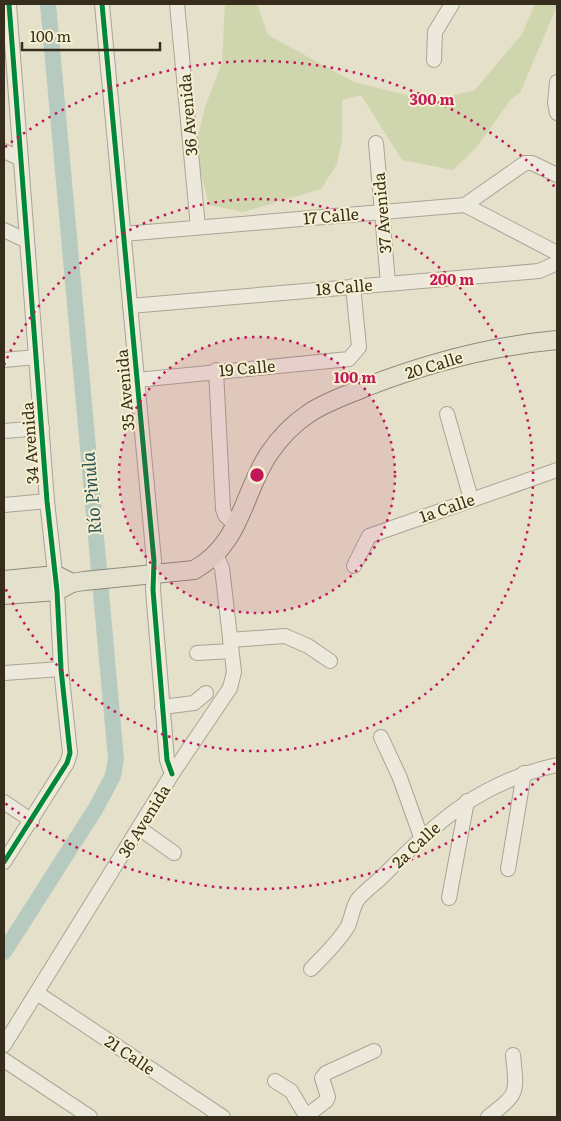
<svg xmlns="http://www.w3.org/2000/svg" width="561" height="1121" viewBox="0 0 561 1121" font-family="Literata,serif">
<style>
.green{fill:#cfd5ac}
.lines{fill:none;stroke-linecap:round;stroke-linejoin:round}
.river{stroke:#b6cac0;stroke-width:16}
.minor-casing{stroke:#a9a494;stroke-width:16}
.major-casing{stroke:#8e897a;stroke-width:20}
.minor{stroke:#ece9dc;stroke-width:14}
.major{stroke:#e3e0cd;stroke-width:18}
.cycleway-casing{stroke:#f6f0d0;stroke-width:8}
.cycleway{stroke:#00873e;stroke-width:5}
.ring{fill:none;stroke:#c2185b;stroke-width:2.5;stroke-dasharray:2.5 5}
.labels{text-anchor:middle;stroke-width:4;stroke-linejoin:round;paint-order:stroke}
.street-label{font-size:16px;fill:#372d1d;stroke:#f6f0d0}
.water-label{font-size:18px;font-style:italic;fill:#2b5457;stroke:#f6f0d0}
.centre{fill:#c2185b;stroke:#f6f0d0;stroke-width:2.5}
.ring-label{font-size:15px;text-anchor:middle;font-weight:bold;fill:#c2185b;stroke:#f6f0d0;stroke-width:4;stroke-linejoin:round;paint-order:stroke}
</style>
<rect width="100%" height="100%" fill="#e4e0ca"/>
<polygon class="green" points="225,4 257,4 268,35 354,82 426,100 474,91 522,34 535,4 557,4 557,6 520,93 512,98 476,148 453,170 402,160 361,95 342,100 342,139 337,164 321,189 243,212 209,205 195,150 205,107 222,63"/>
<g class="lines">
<polyline class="river" points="4,952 96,808 113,776 116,759 48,4"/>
<g class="minor-casing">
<g id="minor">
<polyline points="102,4 154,561 153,590 167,760 172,774"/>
<polyline points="177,4 198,227"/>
<polyline points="434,60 435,32 452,4"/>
<polyline points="557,82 555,103 557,113"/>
<polyline points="376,143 388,283"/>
<polyline points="4,151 21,159"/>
<polyline points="465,205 557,253"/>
<polyline points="4,230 27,241"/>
<polyline points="123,234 465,205 525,163 532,163 557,175"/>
<polyline points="130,306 539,271 557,263"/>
<polyline points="4,360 36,357"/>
<polyline points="216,370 223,509 225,515 236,526"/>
<polyline points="137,380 349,359 359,347 353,286"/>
<polyline points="447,414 471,499"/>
<polyline points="4,431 42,428"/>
<polyline points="4,505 47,501"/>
<polyline points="354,566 369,536 557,470"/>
<polyline points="230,640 285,636 308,646 330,661"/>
<polyline points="197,653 231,651"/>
<polyline points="4,673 61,669"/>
<polyline points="162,707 194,703 206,693"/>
<polyline points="381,737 400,778 421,837"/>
<polyline points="4,802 32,821"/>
<polyline points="139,828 174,853"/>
<polyline points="4,862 67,763 70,753 61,669 57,591 47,501 9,4"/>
<polyline points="508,869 524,773"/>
<polyline points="449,898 467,801"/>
<path d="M311,969c13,-14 27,-26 37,-43 4,-9 5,-22 11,-28 8,-9 17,-15 25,-23 54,-55 97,-93 173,-110"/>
<polyline points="37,993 223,1117"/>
<polyline points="4,1045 172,774 230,688 234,672 222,568 216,555"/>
<polyline points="4,1060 90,1117"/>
<polyline points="275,1081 291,1091 306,1116"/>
<polyline points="305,1117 326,1101 328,1097 322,1078 326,1073 374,1051"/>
<path d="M488,1117c31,-24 29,-23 25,-62"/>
</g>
</g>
<g class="major-casing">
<g id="major">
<polyline points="4,580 56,575 72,583"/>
<path d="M4,595l53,-4 15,-8 12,-2 110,-11c47,-26 48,-74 74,-115 10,-15 25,-31 40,-41 17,-12 39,-19 58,-27 62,-24 125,-41 191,-47"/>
</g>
</g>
<use href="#minor" class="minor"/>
<use href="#major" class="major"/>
<g class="cycleway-casing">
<g id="cycleway">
<polyline points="102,4 154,561 153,590 167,760 172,774"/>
<polyline points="4,862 67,763 70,753 61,669 57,591 47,501 9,4"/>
</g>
</g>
<use href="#cycleway" class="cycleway"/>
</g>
<circle cx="257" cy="475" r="138" fill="#c2185b" fill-opacity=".12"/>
<g class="ring">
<circle cx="257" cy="475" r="138"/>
<path d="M4 365A276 276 0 1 1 4 585"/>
<path d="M555 763A414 414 0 0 1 5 803M5 147A414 414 0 0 1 555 187"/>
</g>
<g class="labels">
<g class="street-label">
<text transform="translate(188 115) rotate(-95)" y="6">36 Avenida</text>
<text transform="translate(382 213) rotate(-95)" y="6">37 Avenida</text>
<text transform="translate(331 216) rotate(-5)" y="6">17 Calle</text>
<text transform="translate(344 287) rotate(-5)" y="6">18 Calle</text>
<text transform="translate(434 365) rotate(-17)" y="6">20 Calle</text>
<text transform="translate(247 368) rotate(-5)" y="6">19 Calle</text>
<text transform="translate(125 390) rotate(-95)" y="6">35 Avenida</text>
<text transform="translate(30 443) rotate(-94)" y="6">34 Avenida</text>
<text transform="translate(447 508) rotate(-19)" y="6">1a Calle</text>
<text transform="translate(144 821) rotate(-58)" y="6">36 Avenida</text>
<text transform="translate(416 845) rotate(-43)" y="6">2a Calle</text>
<text transform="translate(130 1055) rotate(34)" y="6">21 Calle</text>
</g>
<g class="water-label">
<text transform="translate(92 493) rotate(-95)" y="6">Río Pinula</text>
</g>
</g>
<circle cx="257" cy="475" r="8" class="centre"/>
<g class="ring-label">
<text x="432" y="105">300 m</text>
<text x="452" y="285">200 m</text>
<text x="355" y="383">100 m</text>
</g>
<rect width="561" height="1121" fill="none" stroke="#372d1d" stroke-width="10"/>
<path d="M22 42v8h138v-8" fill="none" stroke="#372d1d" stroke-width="2.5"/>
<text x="30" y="42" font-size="15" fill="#372d1d" stroke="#f6f0d0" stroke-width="4" paint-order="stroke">100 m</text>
</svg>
